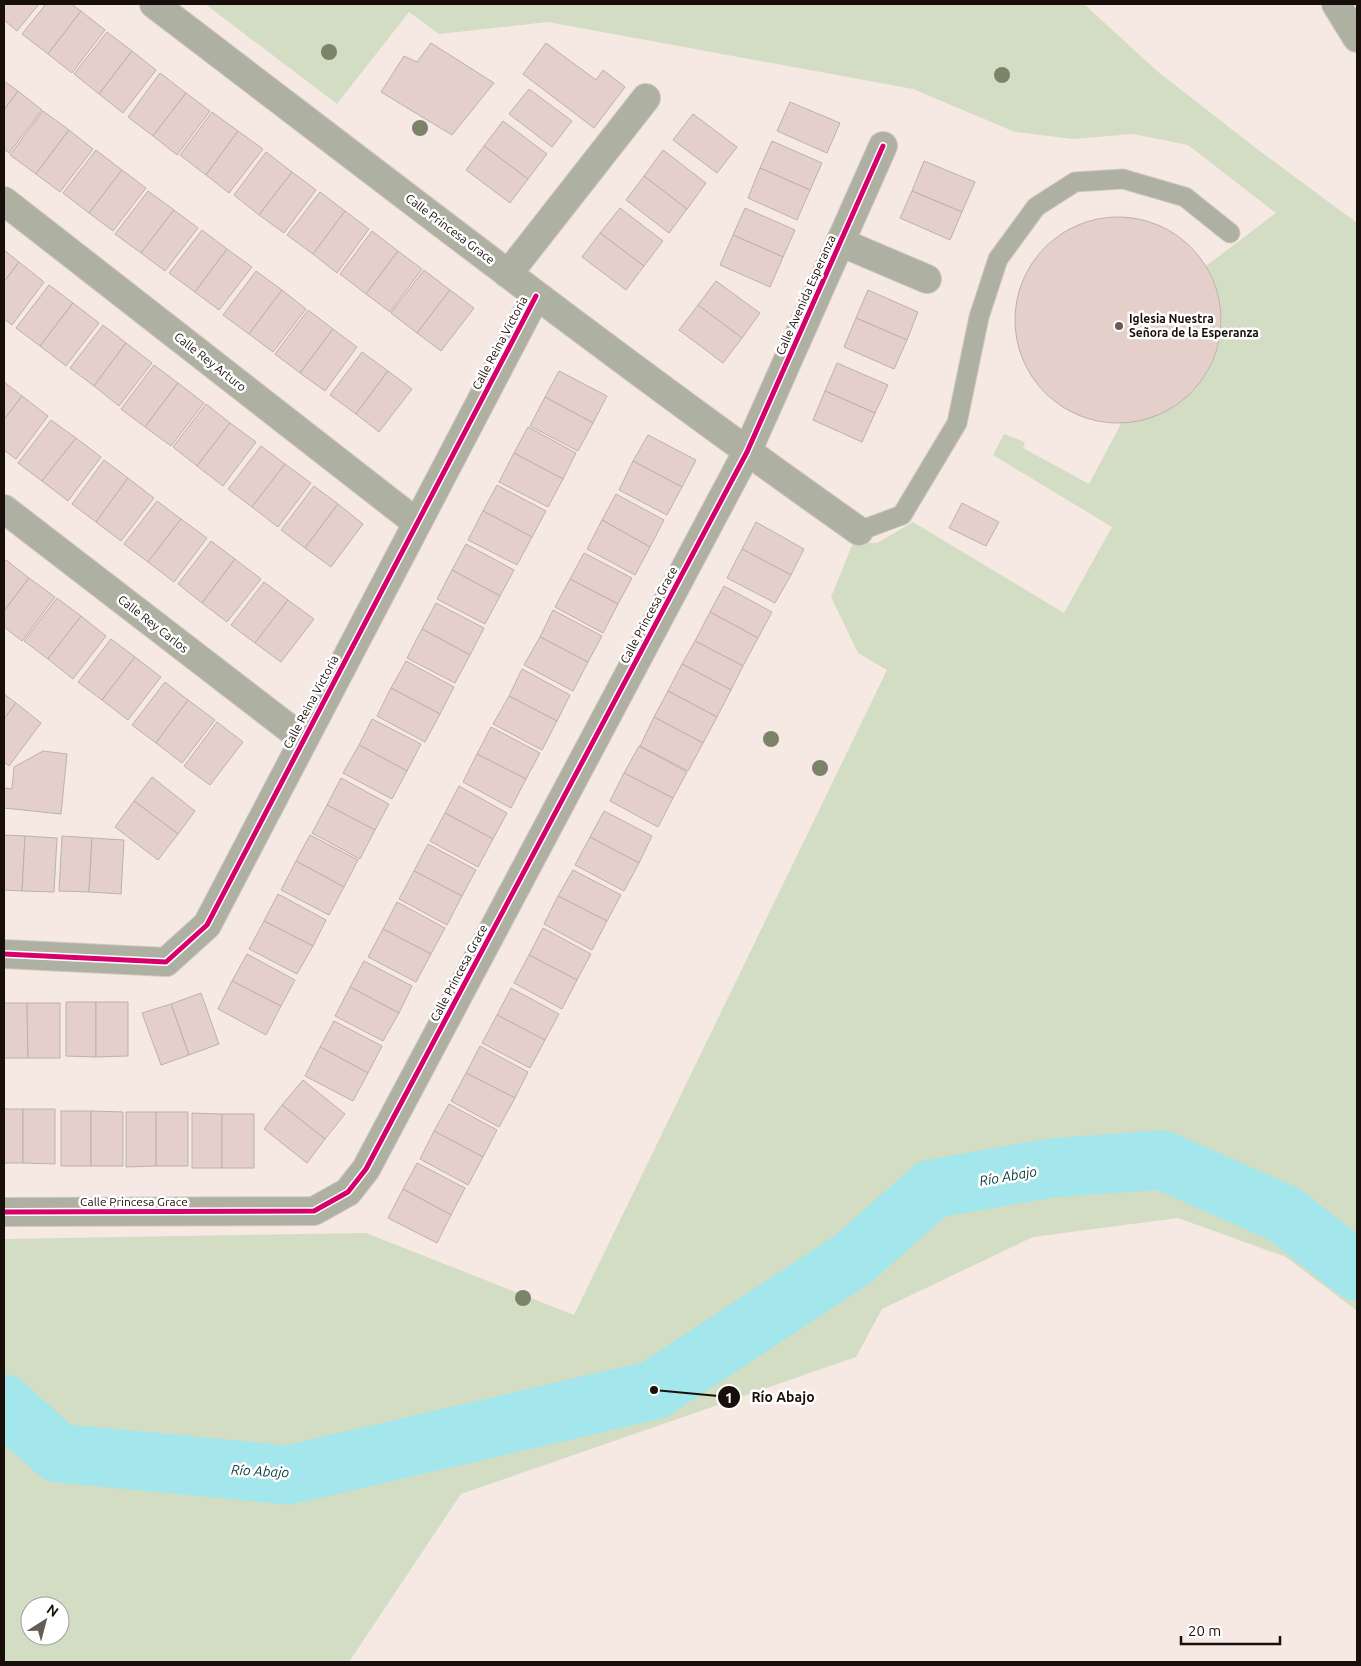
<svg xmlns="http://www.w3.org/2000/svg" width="1361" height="1666" viewBox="0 0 1361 1666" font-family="Ubuntu,sans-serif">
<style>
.green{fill:#d3ddc4;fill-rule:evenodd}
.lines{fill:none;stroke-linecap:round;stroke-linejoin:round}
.river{stroke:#a3e6eb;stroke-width:59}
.building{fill:#e4cfca;stroke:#bdb1ad}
.service-casing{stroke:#d1c7c2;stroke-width:21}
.minor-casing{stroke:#d1c7c2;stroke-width:30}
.tertiary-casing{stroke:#d1c7c2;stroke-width:30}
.service{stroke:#aeb1a1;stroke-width:19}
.minor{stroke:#aeb1a1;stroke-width:28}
.tertiary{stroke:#aeb1a1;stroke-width:28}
.cycleway-casing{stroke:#fff;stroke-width:8}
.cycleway{stroke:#d6006c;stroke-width:5}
.tree{fill:#7b8469}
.poi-dot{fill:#665b56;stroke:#fff;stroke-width:2}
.labels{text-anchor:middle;stroke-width:5;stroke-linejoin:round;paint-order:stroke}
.street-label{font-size:12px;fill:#190f0a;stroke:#fff}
.poi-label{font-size:12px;font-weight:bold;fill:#190f0a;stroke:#fff;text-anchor:start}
.water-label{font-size:14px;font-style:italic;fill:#093b3f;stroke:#fff}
.leader{fill:none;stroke:#190f0a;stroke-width:2}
.callout-dot{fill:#190f0a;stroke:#fff;stroke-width:2}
.mark-label{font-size:15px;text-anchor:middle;font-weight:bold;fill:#fff}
.callout-label{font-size:14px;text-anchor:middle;font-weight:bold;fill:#190f0a;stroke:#fff;stroke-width:5;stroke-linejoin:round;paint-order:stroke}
</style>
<rect width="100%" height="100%" fill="#f6e9e3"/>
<path class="green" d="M205,4h879l73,67 100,78 100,74v1088l-71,-54 -108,-39 -145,19 -151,72 -26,48 -395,137 -112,168h-345v-423l362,-6 208,82 313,-645 -29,-17 -27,-56 22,-54h24l36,-21 151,91 48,-86 -119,-72 11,-21 21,8 -2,6 66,36 33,-62c80,-6 125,-86 84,-156l70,-53 -88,-68 -55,-11 -60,5 -58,-7 -102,-43 -365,-67 -109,12 -30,-22 -72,92zM30,1606h30v30h-30z"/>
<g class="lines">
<polyline class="river" points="4,1404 58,1453 288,1475 654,1390 853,1259 932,1189 1051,1168 1162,1160 1284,1214 1357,1271"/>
</g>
<g class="building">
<polygon points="4,4 39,4 17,31 4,20"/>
<polygon points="46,4 71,4 81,11 48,54 22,34"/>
<polygon points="81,11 105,30 72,73 48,54"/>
<polygon points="107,32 132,51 99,94 74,74"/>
<polygon points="431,43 494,83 452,135 381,92 404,56 417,62"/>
<polygon points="546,43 596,80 603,70 625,87 594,128 523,74"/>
<polygon points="132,51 156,70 123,113 99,94"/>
<polygon points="160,73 186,93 153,136 128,117"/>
<polygon points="4,81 18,91 4,110"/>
<polygon points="529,89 572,121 552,147 509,114"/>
<polygon points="18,91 42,110 9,153 4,149 4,110"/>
<polygon points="186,93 210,111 177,155 153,136"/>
<polygon points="790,102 840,123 827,153 777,131"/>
<polygon points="43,111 69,130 36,174 10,155"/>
<polygon points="212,112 238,131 206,175 180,155"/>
<polygon points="693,114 737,147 717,173 673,140"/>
<polygon points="503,121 547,154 528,179 484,146"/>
<polygon points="69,130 93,149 60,192 36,174"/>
<polygon points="238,131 263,149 229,193 206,175"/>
<polygon points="772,141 822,163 810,190 760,168"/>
<polygon points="484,146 528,179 510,203 466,170"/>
<polygon points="96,150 122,170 89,213 63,193"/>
<polygon points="663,150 706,183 687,209 644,176"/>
<polygon points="266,152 292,172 259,215 234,195"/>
<polygon points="924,161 975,182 962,212 912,191"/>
<polygon points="760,168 810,190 797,220 748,198"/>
<polygon points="122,170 146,188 113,231 89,213"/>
<polygon points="292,172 316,190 284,233 259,215"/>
<polygon points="644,176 687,209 669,233 626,200"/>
<polygon points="148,191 174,210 141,253 115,234"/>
<polygon points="912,191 962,212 950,240 900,218"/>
<polygon points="320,192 345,211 313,254 287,235"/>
<polygon points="620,208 663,241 644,266 600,233"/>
<polygon points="745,208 795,230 783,257 733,235"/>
<polygon points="174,210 198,228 165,271 141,253"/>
<polygon points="345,211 369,229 337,273 313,254"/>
<circle cx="1118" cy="320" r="103"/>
<polygon points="202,230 227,249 195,292 169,273"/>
<polygon points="372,231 398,251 366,294 340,274"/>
<polygon points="600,233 644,266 626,290 582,257"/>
<polygon points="733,235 783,257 770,287 720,265"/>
<polygon points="227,249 252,267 219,310 195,292"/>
<polygon points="4,250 19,262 4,282"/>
<polygon points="398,251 422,269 390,312 366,294"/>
<polygon points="19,262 44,282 12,325 4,319 4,282"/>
<polygon points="424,270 450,290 417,333 391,313"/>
<polygon points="256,271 282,290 249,334 223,315"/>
<polygon points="716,281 760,313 742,338 698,305"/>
<polygon points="49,285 73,303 40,346 16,328"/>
<polygon points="282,290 306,309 273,352 249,334"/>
<polygon points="450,290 474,308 441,351 417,333"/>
<polygon points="868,290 918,312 907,340 856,318"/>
<polygon points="73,303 99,323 66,366 40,346"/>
<polygon points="698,305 742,338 723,363 679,330"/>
<polygon points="308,310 333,329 300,373 275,354"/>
<polygon points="856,318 907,340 894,369 844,347"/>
<polygon points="103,325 126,343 94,386 70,368"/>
<polygon points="333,329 357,347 325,391 300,373"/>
<polygon points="126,343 152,363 119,406 94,386"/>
<polygon points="362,352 388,371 356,414 330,395"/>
<polygon points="837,363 888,385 875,413 825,391"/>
<polygon points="154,365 178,383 145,427 121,409"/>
<polygon points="388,371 412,389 379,432 356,414"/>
<polygon points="559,371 607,396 593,423 545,397"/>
<polygon points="4,382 22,396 4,420"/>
<polygon points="178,383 204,403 171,446 145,427"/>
<polygon points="825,391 875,413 862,442 813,420"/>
<polygon points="22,396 48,416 16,459 4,450 4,420"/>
<polygon points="545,397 593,423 578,451 530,426"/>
<polygon points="206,404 230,423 197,466 173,447"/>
<polygon points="51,420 76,438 42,481 18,463"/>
<polygon points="230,423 256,442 223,486 197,466"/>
<polygon points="528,427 576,453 563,479 514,453"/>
<polygon points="648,435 696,460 682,487 633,461"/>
<polygon points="76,438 101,457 68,501 42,481"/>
<polygon points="261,446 285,464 252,507 228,489"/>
<polygon points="514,453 563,479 548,507 499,482"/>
<polygon points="104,460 128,478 96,522 72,504"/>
<polygon points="633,461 682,487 667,515 619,490"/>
<polygon points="285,464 311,483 278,527 252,507"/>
<polygon points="128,478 154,498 121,541 96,522"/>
<polygon points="497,485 546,511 532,537 483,511"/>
<polygon points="314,486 338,504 305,548 281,530"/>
<polygon points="616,494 664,520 650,547 602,520"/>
<polygon points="157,501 181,519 148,562 124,544"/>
<polygon points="962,503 999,522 986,546 949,528"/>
<polygon points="338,504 363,524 331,567 305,548"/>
<polygon points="483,511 532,537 517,565 468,540"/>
<polygon points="181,519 207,538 174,582 148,562"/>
<polygon points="602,520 650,547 635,575 587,549"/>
<polygon points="756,522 804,549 791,575 742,549"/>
<polygon points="211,541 235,559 202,603 178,584"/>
<polygon points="466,544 514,570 500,596 452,570"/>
<polygon points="742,549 791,575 775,603 727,578"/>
<polygon points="584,553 632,578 618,604 570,579"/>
<polygon points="235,559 261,579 227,622 202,603"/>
<polygon points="6,560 29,578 4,611 4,562"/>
<polygon points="452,570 500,596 485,624 437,599"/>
<polygon points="29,578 55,597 22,641 4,627 4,611"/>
<polygon points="570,579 618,604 603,633 555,607"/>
<polygon points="264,582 288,600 255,643 231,625"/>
<polygon points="724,586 772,612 758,638 710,612"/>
<polygon points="57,598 81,616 48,659 24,641"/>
<polygon points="288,600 314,619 281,662 255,643"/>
<polygon points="436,603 484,628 470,655 422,629"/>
<polygon points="553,610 602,636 588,662 540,637"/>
<polygon points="710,612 758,638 743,666 695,641"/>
<polygon points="81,616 106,636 73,679 48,659"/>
<polygon points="422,629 470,655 455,683 407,658"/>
<polygon points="540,637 588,662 573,691 524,665"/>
<polygon points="111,639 135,657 102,700 78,682"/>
<polygon points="695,641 743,666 731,690 682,664"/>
<polygon points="135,657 161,677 128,720 102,700"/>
<polygon points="406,661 454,687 440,714 391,688"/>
<polygon points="682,664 731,690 717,717 668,691"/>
<polygon points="522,669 570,695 557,721 509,696"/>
<polygon points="165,682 188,700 156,743 132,725"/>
<polygon points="391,688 440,714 425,742 377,716"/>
<polygon points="668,691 717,717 703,743 654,717"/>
<polygon points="4,694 16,703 4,719"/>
<polygon points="509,696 557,721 542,750 493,724"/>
<polygon points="188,700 215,720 182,763 156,743"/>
<polygon points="16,703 41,723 9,766 4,762 4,719"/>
<polygon points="654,717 703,743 688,771 640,746"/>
<polygon points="372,719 421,744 407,771 359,745"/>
<polygon points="217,722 243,742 210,785 184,766"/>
<polygon points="491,727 540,753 526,779 477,754"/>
<polygon points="359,745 407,771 392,799 343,773"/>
<polygon points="639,746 687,772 673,798 624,773"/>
<polygon points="43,751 67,754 61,814 4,808 4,788 12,789 14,767"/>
<polygon points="477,754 526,779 511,808 463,782"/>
<polygon points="624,773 673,798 658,827 610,801"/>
<polygon points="152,777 195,811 178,834 134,801"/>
<polygon points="341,778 389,804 375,830 327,805"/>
<polygon points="459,786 507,813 493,839 445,813"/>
<polygon points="134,801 178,834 158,860 115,827"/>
<polygon points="327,805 375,830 360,859 312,833"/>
<polygon points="604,811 652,836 639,863 590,837"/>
<polygon points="445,813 493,839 478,867 430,841"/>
<polygon points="4,835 25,836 22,891 4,890"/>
<polygon points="310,835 358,860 344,887 296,861"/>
<polygon points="25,836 57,838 54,892 22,891"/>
<polygon points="62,836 92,838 89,892 59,891"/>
<polygon points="590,837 639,863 624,891 575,865"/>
<polygon points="92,838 124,840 121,894 89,892"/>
<polygon points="428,844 476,870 462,896 414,871"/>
<polygon points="296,861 344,887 329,915 281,890"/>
<polygon points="573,870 621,895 607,921 558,896"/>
<polygon points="414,871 462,896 447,925 399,899"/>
<polygon points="278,894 326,920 313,946 264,921"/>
<polygon points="558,896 607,921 592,950 544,924"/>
<polygon points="397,902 445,928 431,954 383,929"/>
<polygon points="264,921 313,946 297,974 249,949"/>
<polygon points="543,928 591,954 577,980 529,955"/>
<polygon points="383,929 431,954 416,982 368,957"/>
<polygon points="247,954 295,980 281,1006 232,981"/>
<polygon points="529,955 577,980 562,1009 514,983"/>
<polygon points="364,961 412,986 399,1013 350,987"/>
<polygon points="232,981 281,1006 266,1035 218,1009"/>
<polygon points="350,987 399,1013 383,1041 335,1016"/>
<polygon points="511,988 559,1014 545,1040 497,1015"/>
<polygon points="201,993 219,1044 189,1055 171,1004"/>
<polygon points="66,1002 96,1002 96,1057 66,1056"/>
<polygon points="96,1002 128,1002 128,1056 96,1057"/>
<polygon points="4,1003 27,1003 28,1058 4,1058"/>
<polygon points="27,1003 60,1003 60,1058 28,1058"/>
<polygon points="171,1004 189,1055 161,1065 142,1013"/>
<polygon points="497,1015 545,1040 530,1068 482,1043"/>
<polygon points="334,1021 382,1046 368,1073 320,1047"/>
<polygon points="480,1046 528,1072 515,1098 466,1073"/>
<polygon points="320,1047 368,1073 353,1101 305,1076"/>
<polygon points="466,1073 515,1098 499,1127 451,1101"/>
<polygon points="303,1080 345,1114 325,1139 282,1105"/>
<polygon points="449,1104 497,1130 483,1157 434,1131"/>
<polygon points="282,1105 325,1139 307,1163 264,1129"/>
<rect x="4" y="1109" width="19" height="54"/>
<polygon points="23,1109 55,1109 55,1164 23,1163"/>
<rect x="61" y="1111" width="30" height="55"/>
<polygon points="91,1111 123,1112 123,1166 91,1166"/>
<polygon points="126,1112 156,1112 156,1166 126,1167"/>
<rect x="156" y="1112" width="32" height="54"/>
<polygon points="192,1113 222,1114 222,1168 192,1168"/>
<rect x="222" y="1114" width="32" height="54"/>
<polygon points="434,1131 483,1157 468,1185 420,1159"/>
<polygon points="417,1163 465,1188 451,1215 403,1189"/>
<polygon points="403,1189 451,1215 437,1243 388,1218"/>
</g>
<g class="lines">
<g class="service-casing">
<polyline id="service" points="859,531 902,515 957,423 979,317 998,259 1036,207 1075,182 1123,179 1185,197 1230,233"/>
</g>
<g class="minor-casing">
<g id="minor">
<path d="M154,4c234,178 465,358 705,527"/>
<polyline points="4,201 417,523"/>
<polyline points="840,242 927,279"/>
<polyline points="508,274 646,98"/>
<polyline points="4,509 303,739"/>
<polyline points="4,954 166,962 207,925 536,296"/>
<polyline points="4,1212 314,1211 348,1192 366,1169 747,452 883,146"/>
</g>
</g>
<g class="tertiary-casing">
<polyline id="tertiary" points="1336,4 1357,38"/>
</g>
<use href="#service" class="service"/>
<use href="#minor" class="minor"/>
<use href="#tertiary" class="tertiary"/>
<g class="cycleway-casing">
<g id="cycleway">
<polyline points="4,954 166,962 207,925 536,296"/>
<polyline points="4,1212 314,1211 348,1192 366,1169 747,452 883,146"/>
</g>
</g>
<use href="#cycleway" class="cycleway"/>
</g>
<g class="tree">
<circle cx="329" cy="52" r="8"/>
<circle cx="1002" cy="75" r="8"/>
<circle cx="420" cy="128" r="8"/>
<circle cx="771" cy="739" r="8"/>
<circle cx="820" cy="768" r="8"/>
<circle cx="523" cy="1298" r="8"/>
</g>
<circle class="poi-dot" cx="1119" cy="326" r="5"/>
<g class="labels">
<g class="street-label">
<text transform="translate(450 229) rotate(37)" y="4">Calle Princesa Grace</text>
<text transform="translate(806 295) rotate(-66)" y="4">Calle Avenida Esperanza</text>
<text transform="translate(500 343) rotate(-62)" y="4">Calle Reina Victoria</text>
<text transform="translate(210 362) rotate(38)" y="4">Calle Rey Arturo</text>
<text transform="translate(649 615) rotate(-62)" y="4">Calle Princesa Grace</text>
<text transform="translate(153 624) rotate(38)" y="4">Calle Rey Carlos</text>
<text transform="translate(311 702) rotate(-62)" y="4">Calle Reina Victoria</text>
<text transform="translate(459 973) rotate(-62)" y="4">Calle Princesa Grace</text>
<text x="134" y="1206">Calle Princesa Grace</text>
</g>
<g class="poi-label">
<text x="1129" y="323">Iglesia Nuestra<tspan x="1129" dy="14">Señora de la Esperanza</tspan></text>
</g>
<g class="water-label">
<text transform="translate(1008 1176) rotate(-10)" y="5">Río Abajo</text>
<text transform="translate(260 1471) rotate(3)" y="5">Río Abajo</text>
</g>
</g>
<path class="leader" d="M654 1390L729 1397"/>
<g class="callout-dot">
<circle cx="654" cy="1390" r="5"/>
<circle cx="729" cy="1397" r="12"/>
</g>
<g class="mark-label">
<text x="729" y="1403">1</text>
</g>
<g class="callout-label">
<text x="783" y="1402">Río Abajo</text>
</g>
<rect width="1361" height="1666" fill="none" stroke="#190f0a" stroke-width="10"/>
<g transform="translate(45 1621) rotate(36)"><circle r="24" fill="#ffffff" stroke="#a39f9d"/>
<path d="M0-4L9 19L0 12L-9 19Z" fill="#665b56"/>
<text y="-8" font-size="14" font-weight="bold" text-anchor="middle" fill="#190f0a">N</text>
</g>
<path d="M1181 1636v8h99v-8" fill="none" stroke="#190f0a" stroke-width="2.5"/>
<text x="1188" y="1636" font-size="15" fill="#190f0a" stroke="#ffffff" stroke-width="4" paint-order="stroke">20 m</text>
</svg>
